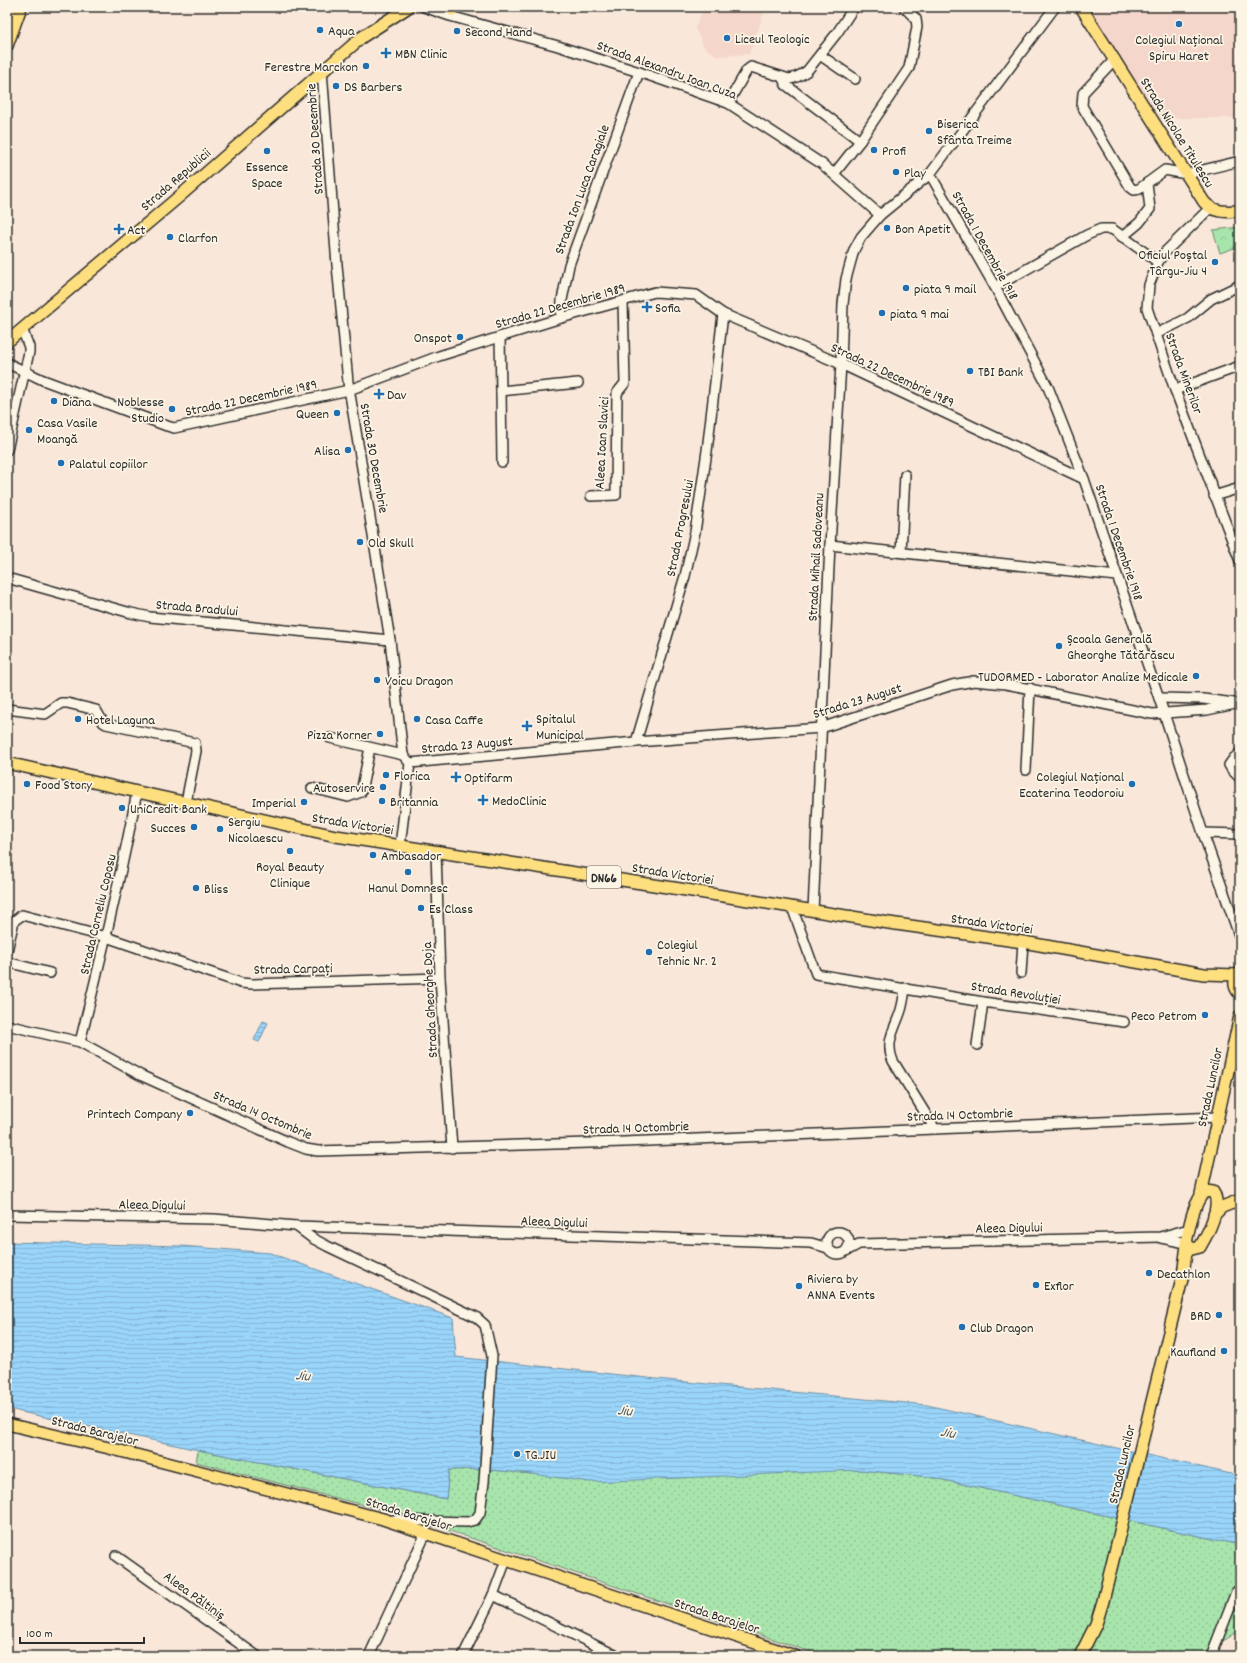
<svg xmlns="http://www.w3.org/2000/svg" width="1247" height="1663" viewBox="0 0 1247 1663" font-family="Dekko,sans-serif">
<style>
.built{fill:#f5d6ca}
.grass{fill:url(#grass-dots);stroke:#6a886c}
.park{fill:url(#park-crowns);stroke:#6a886c}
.water{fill:url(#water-rules);stroke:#6d90a7}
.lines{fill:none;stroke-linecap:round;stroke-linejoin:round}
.minor-casing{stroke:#2b2b2b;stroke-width:12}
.major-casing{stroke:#2b2b2b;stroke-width:14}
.minor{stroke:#fcf5e5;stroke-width:9}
.major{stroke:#fedf80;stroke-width:11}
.poi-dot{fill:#1f6fb2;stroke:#fcf5e5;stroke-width:1.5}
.labels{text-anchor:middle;stroke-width:3.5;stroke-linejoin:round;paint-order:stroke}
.shield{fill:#fcf5e5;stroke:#6a6863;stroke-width:1}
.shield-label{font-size:13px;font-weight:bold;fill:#2b2b2b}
.poi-label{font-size:14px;fill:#2b2b2b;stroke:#fcf5e5;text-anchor:start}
.street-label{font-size:14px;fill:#2b2b2b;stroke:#fcf5e5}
.water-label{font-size:15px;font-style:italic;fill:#46555e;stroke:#fcf5e5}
</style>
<defs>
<pattern id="grass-dots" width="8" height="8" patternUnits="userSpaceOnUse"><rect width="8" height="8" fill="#a8e5ac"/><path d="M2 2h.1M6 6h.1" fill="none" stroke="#91c594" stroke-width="1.8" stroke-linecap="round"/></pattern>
<pattern id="park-crowns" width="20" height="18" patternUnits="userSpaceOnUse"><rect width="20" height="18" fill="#a8e5ac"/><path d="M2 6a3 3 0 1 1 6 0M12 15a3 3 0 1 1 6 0" fill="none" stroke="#91c594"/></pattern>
<pattern id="water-rules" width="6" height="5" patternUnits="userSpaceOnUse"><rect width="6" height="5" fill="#99d4f9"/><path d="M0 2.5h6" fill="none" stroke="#84b6d6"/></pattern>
</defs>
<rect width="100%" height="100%" fill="#f9e7d9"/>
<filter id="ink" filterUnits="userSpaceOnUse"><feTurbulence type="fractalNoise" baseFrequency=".025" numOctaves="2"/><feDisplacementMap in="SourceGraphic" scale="8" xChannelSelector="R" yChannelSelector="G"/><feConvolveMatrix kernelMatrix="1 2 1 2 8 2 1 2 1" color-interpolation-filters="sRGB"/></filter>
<g filter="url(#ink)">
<g class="built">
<polygon points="704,7 766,7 749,54 717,56 704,47 695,28"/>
<polygon points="1086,7 1240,7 1240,118 1161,118"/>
</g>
<polygon class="grass" points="198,1450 446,1499 449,1470 481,1469 532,1474 860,1470 930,1477 1240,1545 1240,1631 1197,1656 823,1656 402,1515 196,1462"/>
<polygon class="park" points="1240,227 1240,246 1220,253 1213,230"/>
<g class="water">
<polygon points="263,1021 268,1023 259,1042 254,1040"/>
<polygon points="7,1242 181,1246 270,1253 453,1318 456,1357 666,1380 927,1405 1240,1476 1240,1545 930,1477 860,1470 590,1482 532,1474 481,1469 449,1470 446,1499 198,1450 21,1412 7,1408"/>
</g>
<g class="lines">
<g class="minor-casing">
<g id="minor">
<polyline points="424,7 450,16 558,46 639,72 728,103 822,164 880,215"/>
<polyline points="7,8 19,12"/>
<polyline points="820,55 855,79"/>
<polyline points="1115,59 1083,93 1082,106 1130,187 1134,190 1139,189 1165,170 1186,174 1240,161"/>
<polyline points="322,71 337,265 348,382 390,640 403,755 410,763 400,846"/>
<polyline points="782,77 786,85 860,141"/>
<path d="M728,103l19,-33 4,-3 38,12c8,-1 12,-4 18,-8l30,-38 17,-26"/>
<polyline points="834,174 860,141 909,68 917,27 916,19 904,7"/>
<polyline points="930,174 995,287 1048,387 1084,479 1159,698 1203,833 1240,938"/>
<polyline points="1210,208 1164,253 1158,262 1149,285 1147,308 1175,390 1240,561"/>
<polyline points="1122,237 1139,223 1150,209 1147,183"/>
<polyline points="995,287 1087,235 1101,229 1112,229 1158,262"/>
<polyline points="561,318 562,300 569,265 639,72"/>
<polyline points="1156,334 1188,318 1211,299 1240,285"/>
<polyline points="500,337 501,391 578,383"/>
<polyline points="7,363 43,380 167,426 174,428 349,390 439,356 561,318 655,292 696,295 723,314 841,364 1084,479"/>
<polyline points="1175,390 1240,366"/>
<polyline points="501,391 502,462"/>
<polyline points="7,450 29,352 29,347 22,329"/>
<polyline points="591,496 616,495 617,393 625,383 623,301"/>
<polyline points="1214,496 1240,488"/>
<polyline points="830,545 1117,576"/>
<polyline points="901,552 905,475"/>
<polyline points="7,578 131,613 150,617 390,640"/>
<polyline points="1159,698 1203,699 1234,703"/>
<polyline points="7,709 45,714 61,703 67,703 96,710 103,722 106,724 195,743 196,751 186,802"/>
<polyline points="330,738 403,755"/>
<polyline points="636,742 685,576 695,532 707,451 723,314"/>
<polyline points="1240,753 1234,758 1229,765 1232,770 1240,778"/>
<polyline points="410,763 636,742 821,728 952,685 974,681 1006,684 1152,714 1207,710 1240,703"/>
<polyline points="1026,770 1030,688"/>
<polyline points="312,788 348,797 361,792 370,748"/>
<polyline points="1203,833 1240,834"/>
<polyline points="436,851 440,978 452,1148"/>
<polyline points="792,907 816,974 983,1002 1124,1022"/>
<polyline points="813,911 830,545 841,364 843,304 846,279 854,250 861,237 880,215 930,174 1055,7"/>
<polyline points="7,951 14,921 22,915 106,937 241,983 252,984 440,978"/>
<polyline points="7,962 50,973"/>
<polyline points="1021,973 1023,942"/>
<path d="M905,988c-1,8 -2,17 -5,25 -6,17 -15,30 -7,48l42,68"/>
<polyline points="7,1025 80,1042 140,1075 288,1142 306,1149 318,1151 624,1142 1217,1117"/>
<path d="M80,1042c21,-83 41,-166 57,-250"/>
<polyline points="977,1045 983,1002"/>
<polyline points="7,1215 214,1219 296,1226 811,1243 828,1248"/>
<polyline points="296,1226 312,1238 327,1246 476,1317 485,1325 492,1356 484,1482 480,1513 475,1520 467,1522 393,1520"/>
<circle cx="838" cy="1243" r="11"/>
<polyline points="1161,1238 1186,1243"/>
<polyline points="848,1250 859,1244 1160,1237 1189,1229"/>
<polyline points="116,1556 257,1656"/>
<polyline points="493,1595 617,1656"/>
<polyline points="369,1656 426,1533"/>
<polyline points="463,1656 493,1595 506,1560"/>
<polyline points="1211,1656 1236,1592 1240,1589"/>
</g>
</g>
<g class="major-casing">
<g id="major">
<polyline points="449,7 452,10"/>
<path d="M1081,7l123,195c10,11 22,10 36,9"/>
<polyline points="7,46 21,7"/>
<polyline points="7,342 181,195 362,37 407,8"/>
<polyline points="7,763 336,836 680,889 889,923 1023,942 1204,974 1237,975"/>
<path d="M1240,972c-7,7 -7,15 0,22"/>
<path d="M1206,1191l7,1c10,13 -6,43 -13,55l-8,2 -6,-6c3,-15 8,-44 20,-52z"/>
<polyline points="1201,1194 1240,1016"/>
<polyline points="1214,1215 1222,1207 1240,1200"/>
<polyline points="7,1424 109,1448 383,1519 795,1656"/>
<polyline points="1080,1656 1096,1624 1103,1601 1183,1275 1187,1245"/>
</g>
</g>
<use href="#minor" class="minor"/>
<use href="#major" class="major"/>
</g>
</g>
<g class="poi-dot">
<circle cx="1179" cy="24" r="4"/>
<circle cx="320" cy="30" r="4"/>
<circle cx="457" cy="31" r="4"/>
<circle cx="727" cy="38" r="4"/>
<path d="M384 47h4v4h4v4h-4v4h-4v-4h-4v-4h4z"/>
<circle cx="366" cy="66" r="4"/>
<circle cx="336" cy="86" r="4"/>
<circle cx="929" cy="131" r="4"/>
<circle cx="874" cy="150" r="4"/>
<circle cx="267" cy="151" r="4"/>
<circle cx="896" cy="172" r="4"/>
<circle cx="887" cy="228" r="4"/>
<path d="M117 223h4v4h4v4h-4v4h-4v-4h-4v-4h4z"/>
<circle cx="170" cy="237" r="4"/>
<circle cx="1215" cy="262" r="4"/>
<circle cx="906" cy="288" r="4"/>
<path d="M645 301h4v4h4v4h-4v4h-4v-4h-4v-4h4z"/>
<circle cx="882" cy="313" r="4"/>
<circle cx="460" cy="337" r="4"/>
<circle cx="970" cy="371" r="4"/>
<path d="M377 388h4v4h4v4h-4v4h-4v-4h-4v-4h4z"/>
<circle cx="54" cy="401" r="4"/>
<circle cx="172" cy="409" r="4"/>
<circle cx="337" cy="413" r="4"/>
<circle cx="29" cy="430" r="4"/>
<circle cx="348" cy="450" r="4"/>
<circle cx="61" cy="463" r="4"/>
<circle cx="360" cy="542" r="4"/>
<circle cx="1059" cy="646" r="4"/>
<circle cx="1196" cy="676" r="4"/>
<circle cx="377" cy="680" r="4"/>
<circle cx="78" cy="719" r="4"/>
<circle cx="417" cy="719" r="4"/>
<path d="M525 720h4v4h4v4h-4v4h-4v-4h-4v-4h4z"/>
<circle cx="380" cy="734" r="4"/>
<circle cx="386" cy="775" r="4"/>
<path d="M454 771h4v4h4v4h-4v4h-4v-4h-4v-4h4z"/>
<circle cx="27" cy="784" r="4"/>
<circle cx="1132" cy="784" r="4"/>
<circle cx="383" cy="787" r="4"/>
<path d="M481 794h4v4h4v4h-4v4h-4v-4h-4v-4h4z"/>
<circle cx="382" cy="801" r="4"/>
<circle cx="304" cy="802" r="4"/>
<circle cx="122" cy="808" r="4"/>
<circle cx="194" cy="827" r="4"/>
<circle cx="220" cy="829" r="4"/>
<circle cx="290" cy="851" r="4"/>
<circle cx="373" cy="855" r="4"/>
<circle cx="408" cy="872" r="4"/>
<circle cx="196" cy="888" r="4"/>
<circle cx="421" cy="908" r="4"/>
<circle cx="649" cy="952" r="4"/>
<circle cx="1205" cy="1015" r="4"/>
<circle cx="190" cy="1113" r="4"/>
<circle cx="1149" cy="1273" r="4"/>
<circle cx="1036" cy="1285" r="4"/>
<circle cx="799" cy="1286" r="4"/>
<circle cx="1219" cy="1315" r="4"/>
<circle cx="962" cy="1327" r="4"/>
<circle cx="1224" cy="1351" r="4"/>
<circle cx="517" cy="1454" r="4"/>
</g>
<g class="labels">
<rect class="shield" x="587" y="866" width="34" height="22" rx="3"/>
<g class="shield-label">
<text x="604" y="882">DN66</text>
</g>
<g class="poi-label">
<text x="328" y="35">Aqua</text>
<text x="465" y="36">Second Hand</text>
<text x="735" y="43">Liceul Teologic</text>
<text x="1179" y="44" text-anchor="middle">Colegiul Național<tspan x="1179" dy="16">Spiru Haret</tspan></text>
<text x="395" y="58">MBN Clinic</text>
<text x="358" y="71" text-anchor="end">Ferestre Marckon</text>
<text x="344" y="91">DS Barbers</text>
<text x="937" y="128">Biserica<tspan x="937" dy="16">Sfânta Treime</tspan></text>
<text x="882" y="155">Profi</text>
<text x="267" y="171" text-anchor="middle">Essence<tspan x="267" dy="16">Space</tspan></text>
<text x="904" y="177">Play</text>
<text x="895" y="233">Bon Apetit</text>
<text x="127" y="234">Act</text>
<text x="178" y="242">Clarfon</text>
<text x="1207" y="259" text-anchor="end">Oficiul Poștal<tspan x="1207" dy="16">Târgu-Jiu 4</tspan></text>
<text x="914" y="293">piata 9 mail</text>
<text x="655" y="312">Sofia</text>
<text x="890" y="318">piata 9 mai</text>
<text x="452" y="342" text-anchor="end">Onspot</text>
<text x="978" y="376">TBI Bank</text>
<text x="387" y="399">Dav</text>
<text x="62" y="406">Diana</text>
<text x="164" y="406" text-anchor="end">Noblesse<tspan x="164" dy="16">Studio</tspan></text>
<text x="329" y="418" text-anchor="end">Queen</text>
<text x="37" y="427">Casa Vasile<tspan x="37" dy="16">Moangă</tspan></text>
<text x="340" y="455" text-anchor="end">Alisa</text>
<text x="69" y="468">Palatul copiilor</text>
<text x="368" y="547">Old Skull</text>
<text x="1067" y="643">Școala Generală<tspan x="1067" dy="16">Gheorghe Tătărăscu</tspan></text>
<text x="1188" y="681" text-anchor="end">TUDORMED - Laborator Analize Medicale</text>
<text x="385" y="685">Voicu Dragon</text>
<text x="536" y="723">Spitalul<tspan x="536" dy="16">Municipal</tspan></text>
<text x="86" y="724">Hotel Laguna</text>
<text x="425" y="724">Casa Caffe</text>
<text x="372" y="739" text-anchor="end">Pizza Korner</text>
<text x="394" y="780">Florica</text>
<text x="1124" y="781" text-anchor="end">Colegiul Național<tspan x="1124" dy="16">Ecaterina Teodoroiu</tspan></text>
<text x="464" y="782">Optifarm</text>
<text x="35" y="789">Food Story</text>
<text x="375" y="792" text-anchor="end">Autoservire</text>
<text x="492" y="805">MedoClinic</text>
<text x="390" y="806">Britannia</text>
<text x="296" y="807" text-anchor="end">Imperial</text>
<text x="130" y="813">UniCredit Bank</text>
<text x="228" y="826">Sergiu<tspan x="228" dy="16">Nicolaescu</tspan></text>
<text x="186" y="832" text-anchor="end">Succes</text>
<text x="381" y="860">Ambasador</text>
<text x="290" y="871" text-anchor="middle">Royal Beauty<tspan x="290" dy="16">Clinique</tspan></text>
<text x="408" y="892" text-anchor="middle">Hanul Domnesc</text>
<text x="204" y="893">Bliss</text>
<text x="429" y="913">Es Class</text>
<text x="657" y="949">Colegiul<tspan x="657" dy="16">Tehnic Nr. 2</tspan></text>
<text x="1197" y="1020" text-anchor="end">Peco Petrom</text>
<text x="182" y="1118" text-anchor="end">Printech Company</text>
<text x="1157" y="1278">Decathlon</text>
<text x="807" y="1283">Riviera by<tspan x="807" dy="16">ANNA Events</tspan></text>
<text x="1044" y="1290">Exflor</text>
<text x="1211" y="1320" text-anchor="end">BRD</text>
<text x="970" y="1332">Club Dragon</text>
<text x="1216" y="1356" text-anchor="end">Kaufland</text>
<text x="525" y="1459">TG.JIU</text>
</g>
<g class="street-label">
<text transform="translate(667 69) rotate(20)" y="5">Strada Alexandru Ioan Cuza</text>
<text transform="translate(1178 132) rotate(58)" y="5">Strada Nicolae Titulescu</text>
<text transform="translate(314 139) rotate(-94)" y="5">Strada 30 Decembrie</text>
<text transform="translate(175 179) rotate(-41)" y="5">Strada Republicii</text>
<text transform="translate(581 189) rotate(-70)" y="5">Strada Ion Luca Caragiale</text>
<text transform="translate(986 245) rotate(61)" y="5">Strada 1 Decembrie 1918</text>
<text transform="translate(560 305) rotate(-16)" y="5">Strada 22 Decembrie 1989</text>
<text transform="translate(1185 373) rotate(70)" y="5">Strada Minerilor</text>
<text transform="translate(893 374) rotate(25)" y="5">Strada 22 Decembrie 1989</text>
<text transform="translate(251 397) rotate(-12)" y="5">Strada 22 Decembrie 1989</text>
<text transform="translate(601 443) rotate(-87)" y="5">Aleea Ioan Slavici</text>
<text transform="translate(375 458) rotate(80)" y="5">Strada 30 Decembrie</text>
<text transform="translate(679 528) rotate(-79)" y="5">Strada Progresului</text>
<text transform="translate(1120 542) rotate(71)" y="5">Strada 1 Decembrie 1918</text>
<text transform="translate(815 557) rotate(-87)" y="5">Strada Mihail Sadoveanu</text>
<text transform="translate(197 607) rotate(5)" y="5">Strada Bradului</text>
<text transform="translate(857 700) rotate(-17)" y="5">Strada 23 August</text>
<text transform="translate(467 744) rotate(-5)" y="5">Strada 23 August</text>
<text transform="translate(353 823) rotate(9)" y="5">Strada Victoriei</text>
<text transform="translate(673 873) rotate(9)" y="5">Strada Victoriei</text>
<text transform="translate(97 914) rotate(-77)" y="5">Strada Corneliu Coposu</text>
<text transform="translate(992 923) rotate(8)" y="5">Strada Victoriei</text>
<text transform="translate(293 968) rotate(-1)" y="5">Strada Carpați</text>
<text transform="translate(1016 992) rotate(9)" y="5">Strada Revoluției</text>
<text transform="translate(429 1000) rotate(-93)" y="5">Strada Gheorghe Doja</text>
<text transform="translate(1209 1087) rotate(-78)" y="5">Strada Luncilor</text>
<text transform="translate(263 1114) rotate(23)" y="5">Strada 14 Octombrie</text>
<text transform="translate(960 1114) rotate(-2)" y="5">Strada 14 Octombrie</text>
<text transform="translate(636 1127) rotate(-2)" y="5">Strada 14 Octombrie</text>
<text transform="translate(152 1204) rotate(1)" y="5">Aleea Digului</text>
<text transform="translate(554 1221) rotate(2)" y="5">Aleea Digului</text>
<text transform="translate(1009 1227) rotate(-1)" y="5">Aleea Digului</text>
<text transform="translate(95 1430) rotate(14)" y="5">Strada Barajelor</text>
<text transform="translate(1121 1464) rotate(-77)" y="5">Strada Luncilor</text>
<text transform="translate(409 1513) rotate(17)" y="5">Strada Barajelor</text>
<text transform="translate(195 1595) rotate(36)" y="5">Aleea Păltiniș</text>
<text transform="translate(717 1615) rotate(18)" y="5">Strada Barajelor</text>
</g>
<g class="water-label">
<text transform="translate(303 1375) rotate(6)" y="5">Jiu</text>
<text transform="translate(625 1410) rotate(6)" y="5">Jiu</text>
<text transform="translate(948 1432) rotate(11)" y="5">Jiu</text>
</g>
</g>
<rect width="1247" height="1663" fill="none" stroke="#fcf5e5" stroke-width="24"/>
<rect x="12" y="12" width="1223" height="1639" fill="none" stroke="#2b2b2b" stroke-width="1.5" filter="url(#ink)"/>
<path d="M20 1637v6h124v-6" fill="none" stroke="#2b2b2b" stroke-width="2"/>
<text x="26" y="1637" font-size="12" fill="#2b2b2b" stroke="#fcf5e5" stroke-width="3" paint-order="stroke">100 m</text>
</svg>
